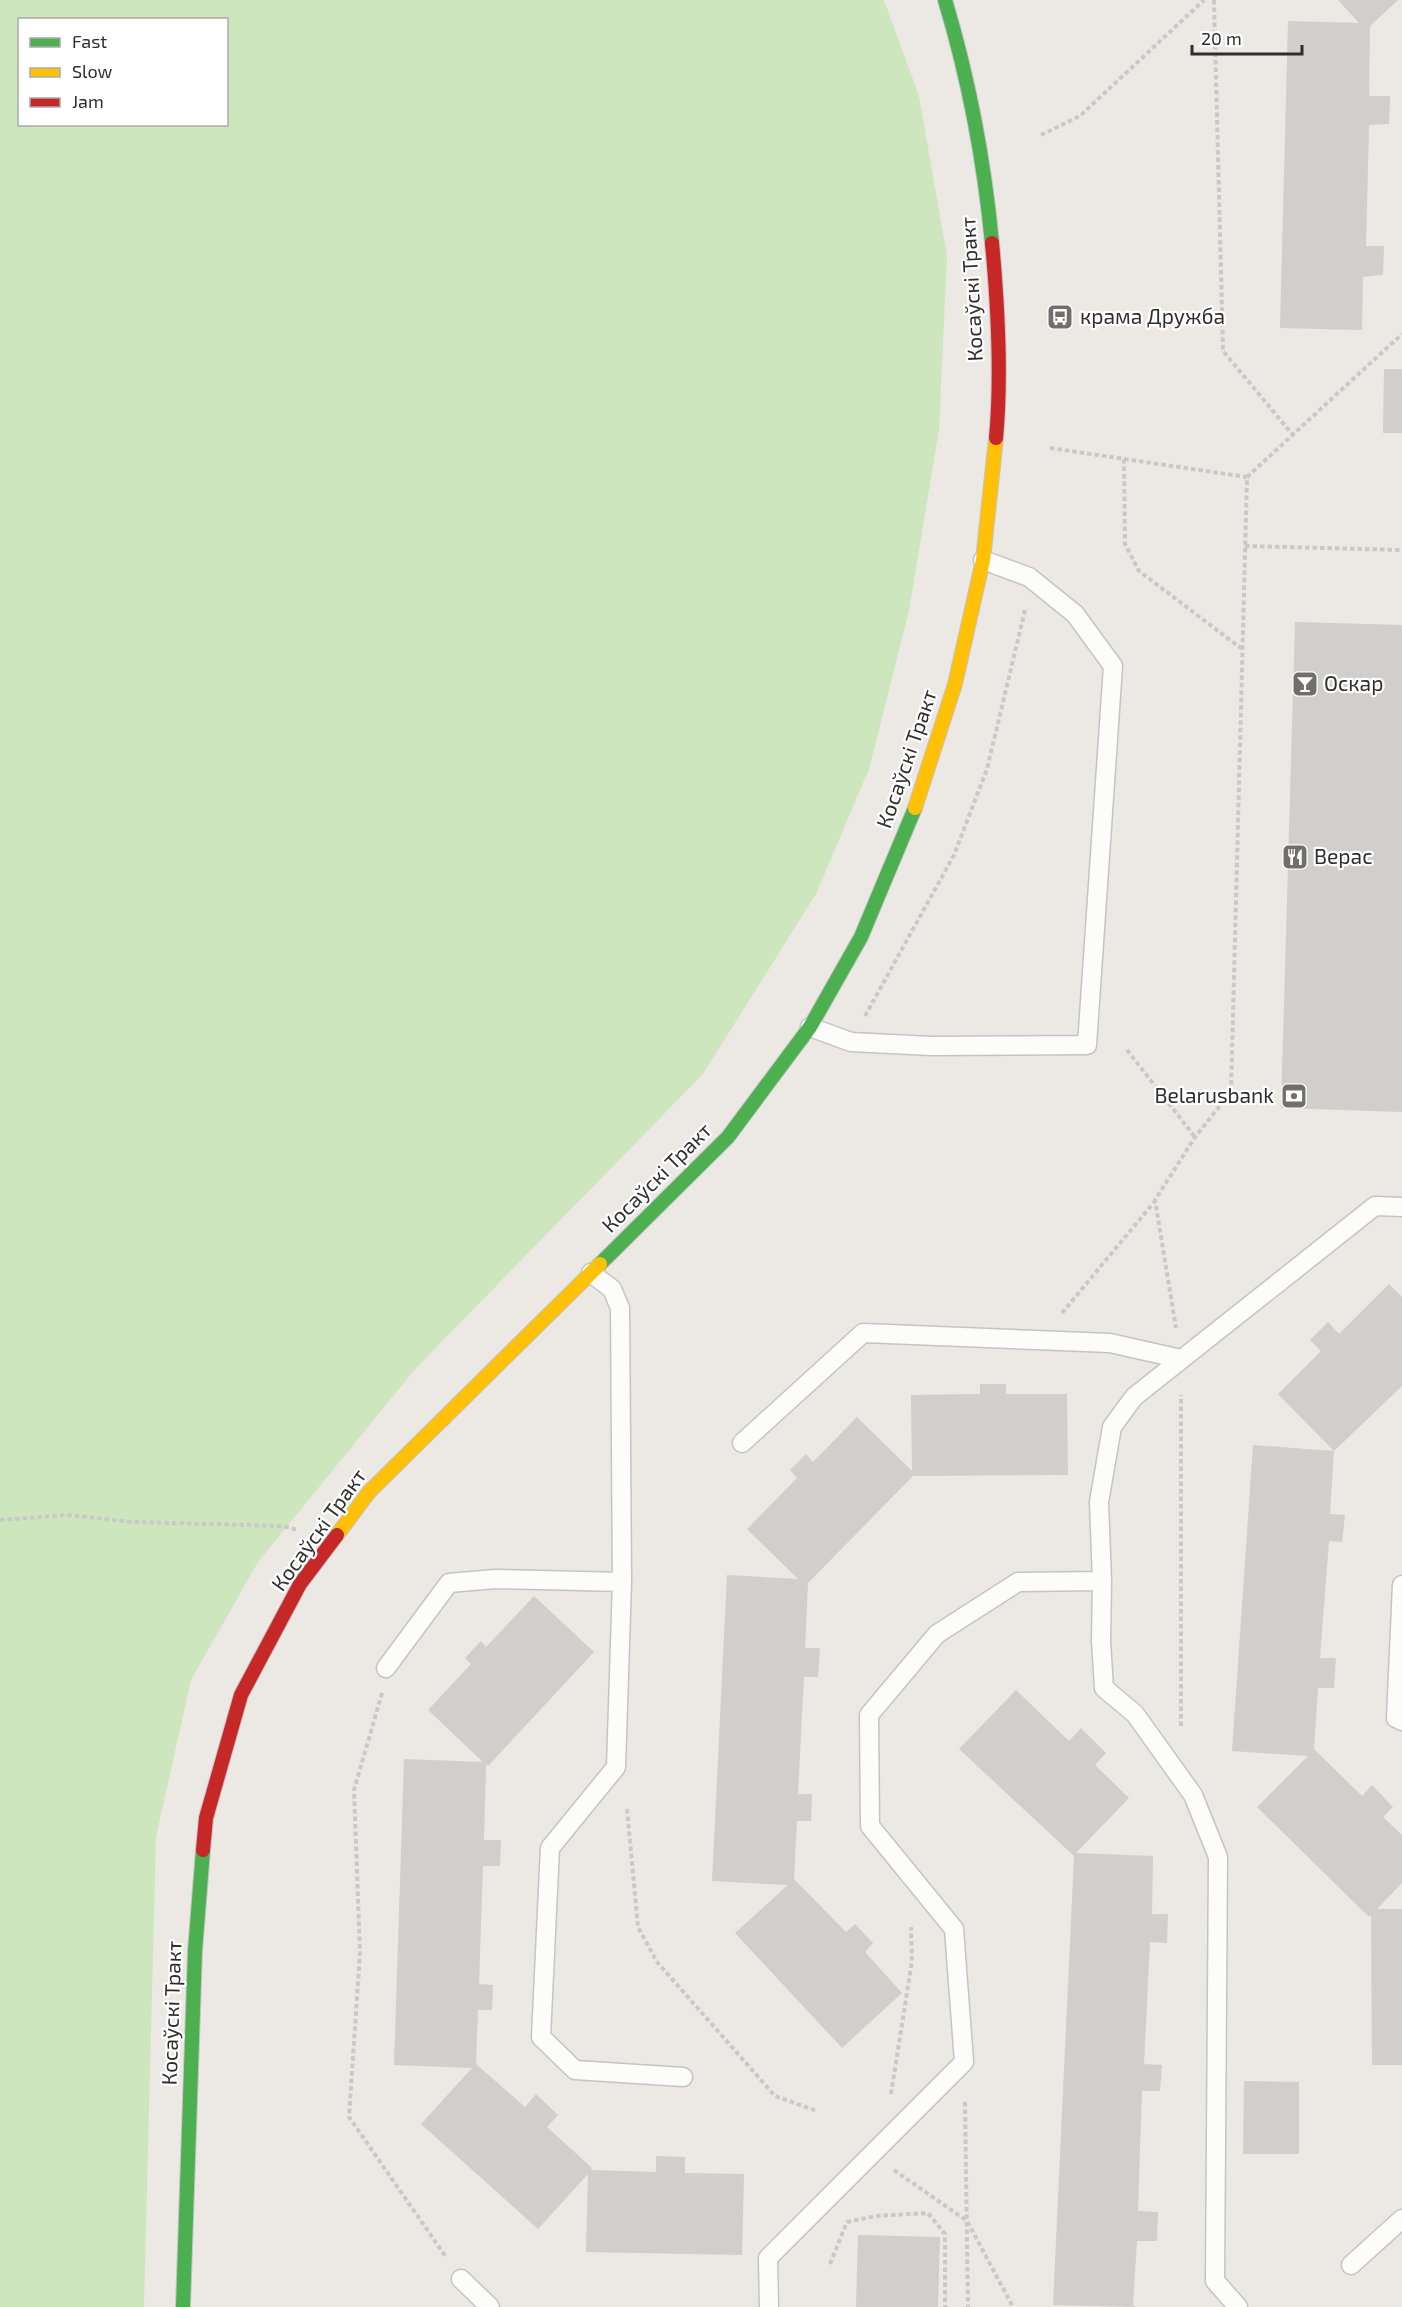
<svg xmlns="http://www.w3.org/2000/svg" width="1402" height="2307" font-family="'Exo 2',sans-serif">
<rect width="100%" height="100%" fill="#ece8e4"/>
<path fill="#cee6be" fill-rule="evenodd" d="M0 0H884L919 96 947 256 939 430 909 611 869 769 816 894 703 1074 416 1368 258 1562 191 1680 156 1837 144 2307H0ZM20 20H226V124H20Z"/>
<path fill="#d1cecb" d="M1338 0H1398L1370 26 1369 96H1390L1389 124 1369 125 1366 246H1384L1383 275 1363 277 1362 330 1280 328 1288 21 1359 23Z
M1384 369H1402V433H1383Z
M1295 622 1402 625V1112L1281 1108Z
M1389 1284 1402 1297V1386L1334 1451 1330 1514 1345 1515 1342 1542 1329 1541 1320 1658H1336L1334 1688H1318L1314 1749 1362 1796 1372 1785 1393 1807 1383 1817 1402 1835V1883L1377 1909H1402V2065H1372L1371 1915 1369 1917 1257 1807 1308 1756 1232 1751 1253 1445 1334 1451 1278 1394 1321 1351 1310 1340 1328 1322 1339 1334Z
M980 1384H1006V1394H1067L1068 1475 913 1476 808 1583 805 1648H820L818 1677H804L798 1794H812L811 1821H797L794 1879 846 1932 855 1924 873 1943 865 1952 902 1993 842 2048 735 1933 788 1885 712 1881 727 1575 798 1579 747 1529 797 1478 790 1470 806 1454 813 1462 857 1417 912 1471 911 1395 980 1394Z
M534 1596 594 1652 488 1766 486 1764 484 1840H501L500 1866H483L479 1984 493 1985 492 2010H478L476 2064 525 2107 536 2094 558 2115 547 2127 592 2168 591 2170 656 2172V2156L685 2157V2173L744 2174 742 2255 586 2252 588 2174 538 2229 421 2124 472 2068 394 2065 404 1759 483 1762 428 1710 471 1664 465 1658 481 1641 486 1647Z
M1016 1690 1069 1741 1081 1728 1106 1753 1095 1765 1129 1798 1076 1853 1153 1856 1152 1914H1168L1167 1943 1150 1942 1144 2064 1162 2065 1160 2091H1142L1138 2211 1158 2212 1157 2241H1137L1133 2305 1136 2307 1053 2305 1074 1856 959 1749Z
M1244 2081 1299 2082V2154H1243Z
M858 2235 940 2237 938 2307H856Z"/>
<g fill="none" stroke-linecap="round" stroke-linejoin="round">
<g stroke="#c5c4c5" stroke-width="21">
<path id="lane" d="M810 1027 851 1042 931 1046 1087 1045 1113 666 1075 614 1029 577 983 560
M591 1273 612 1289 620 1308 622 1582 616 1767 550 1848 541 2037 575 2070 683 2077
M742 1443 863 1333 1110 1343 1181 1359
M1102 1581 1101 1641 1104 1688 1135 1714 1193 1795 1218 1857 1215 2281 1238 2307
M1402 1585 1396 1718 1402 1721
M386 1668 449 1583 495 1579 622 1582
M1351 2265 1402 2219
M461 2279 490 2307
M769 2307 768 2258 964 2062 954 1929 870 1826 869 1715 937 1634 1018 1582 1102 1581 1099 1502 1112 1427 1134 1397 1375 1206 1402 1207"/>
</g>
<g stroke="#c5c4c5" stroke-width="16">
<path id="fast" d="M945 0C969 80 984 159 992 243
M600 1264 728 1137 810 1027 861 937 915 808
M183 2307 195 1951 203 1850"/>
</g>
<g stroke="#c5c4c5" stroke-width="16">
<path id="slow" d="M915 808 955 684 983 560 996 438
M337 1535 369 1492 600 1264"/>
</g>
<g stroke="#c5c4c5" stroke-width="16">
<path id="jam" d="M992 243C998 307 1002 374 996 438
M203 1850 206 1818 241 1695 300 1584 337 1535"/>
</g>
<path stroke="#c9c9c8" stroke-width="4" stroke-dasharray="4.5 3" stroke-linecap="butt" d="M1214 0 1223 351 1293 435
M1041 135 1080 116 1204 0
M1050 448 1247 477 1231 1092 1195 1137 1155 1200 1176 1328
M1124 459 1125 544 1139 571 1242 649
M1247 477 1402 334
M1245 546 1402 550
M865 1016 954 855 987 769 1025 610
M1127 1050 1195 1137
M1062 1313 1155 1201
M0 1520 67 1515 134 1522 282 1526 298 1530
M382 1693 354 1790 360 1953 349 2117 446 2257
M1181 1726V1395
M627 1809 638 1927 657 1962 775 2096 817 2111
M891 2094 912 1961 911 1927
M965 2102 968 2307
M894 2170 967 2221 1013 2307
M830 2264 847 2222 876 2216 928 2213 945 2234V2307"/>
<use href="#lane" stroke="#fcfcfb" stroke-width="18"/>
<use href="#fast" stroke="#4caf50" stroke-width="14"/>
<use href="#slow" stroke="#ffc107" stroke-width="14"/>
<use href="#jam" stroke="#c62828" stroke-width="14"/>
</g>
<defs>
<g id="bus-square" transform="scale(1.35)"><rect x="-9" y="-9" width="18" height="18" rx="4" fill="#706f6e" stroke="#fff"/><path d="M-5-6H5V4H4V6H2V4H-2V6H-4V4H-5ZM-3.5-4V0h7V-4ZM-3.5 1.2v1.5H-2V1.2ZM2 1.2v1.5H3.5V1.2Z" fill="#fff"/></g>
<g id="bar-square" transform="scale(1.35)"><rect x="-9" y="-9" width="18" height="18" rx="4" fill="#706f6e" stroke="#fff"/><path d="M-6-5H6L.8 .8V4.5H3.5V6h-7V4.5H-.8V.8Z" fill="#fff"/></g>
<g id="restaurant-square" transform="scale(1.35)"><rect x="-9" y="-9" width="18" height="18" rx="4" fill="#706f6e" stroke="#fff"/><path d="M-5-6h1v4h1v-4h1v4h1v-4h1v5L-1.5 .5V6h-2V.5L-5-1ZM5-6V6H3V1.5H1.5Q1.5-4 5-6Z" fill="#fff"/></g>
<g id="bank-square" transform="scale(1.35)"><rect x="-9" y="-9" width="18" height="18" rx="4" fill="#706f6e" stroke="#fff"/><path d="M-6-4H6V4H-6ZM0-2.3a2.3 2.3 0 1 0 0 4.6a2.3 2.3 0 1 0 0-4.6Z" fill="#fff"/></g>
</defs>
<g fill-rule="evenodd">
<use href="#bus-square" x="1060" y="317"/>
<use href="#bar-square" x="1305" y="684"/>
<use href="#restaurant-square" x="1295" y="857"/>
<use href="#bank-square" x="1294" y="1096"/>
</g>
<g text-anchor="middle" stroke-width="4.5" stroke-linejoin="round" paint-order="stroke">
<g font-size="21" fill="#2e2e2e" stroke="#fff">
<text transform="translate(972 289) rotate(-93)" y="7">Косаўскі Тракт</text>
<text transform="translate(907 759) rotate(-71)" y="7">Косаўскі Тракт</text>
<text transform="translate(657 1178) rotate(-45)" y="7">Косаўскі Тракт</text>
<text transform="translate(319 1530) rotate(-54)" y="7">Косаўскі Тракт</text>
<text transform="translate(172 2013) rotate(-88)" y="7">Косаўскі Тракт</text>
</g>
<g font-size="21" fill="#2e2e2e" stroke="#fff" text-anchor="start">
<text x="1080" y="324">крама Дружба</text>
<text x="1324" y="691">Оскар</text>
<text x="1314" y="864">Верас</text>
<text x="1274" y="1103" text-anchor="end">Belarusbank</text>
</g>
</g>
<rect x="18" y="18" width="210" height="108" fill="#ffffff" stroke="#ababab" stroke-width="1.5"/>
<rect x="30" y="38" width="30" height="9" fill="#4caf50" stroke="#ababab" stroke-width="1.5"/>
<text x="72" y="48" font-size="18" fill="#2e2e2e">Fast</text>
<rect x="30" y="68" width="30" height="9" fill="#ffc107" stroke="#ababab" stroke-width="1.5"/>
<text x="72" y="78" font-size="18" fill="#2e2e2e">Slow</text>
<rect x="30" y="98" width="30" height="9" fill="#c62828" stroke="#ababab" stroke-width="1.5"/>
<text x="72" y="108" font-size="18" fill="#2e2e2e">Jam</text>
<path d="M1192 45v9h110v-9" fill="none" stroke="#2e2e2e" stroke-width="3"/>
<text x="1201" y="45" font-size="18" fill="#2e2e2e" stroke="#ffffff" stroke-width="4.5" paint-order="stroke">20 m</text>
</svg>
